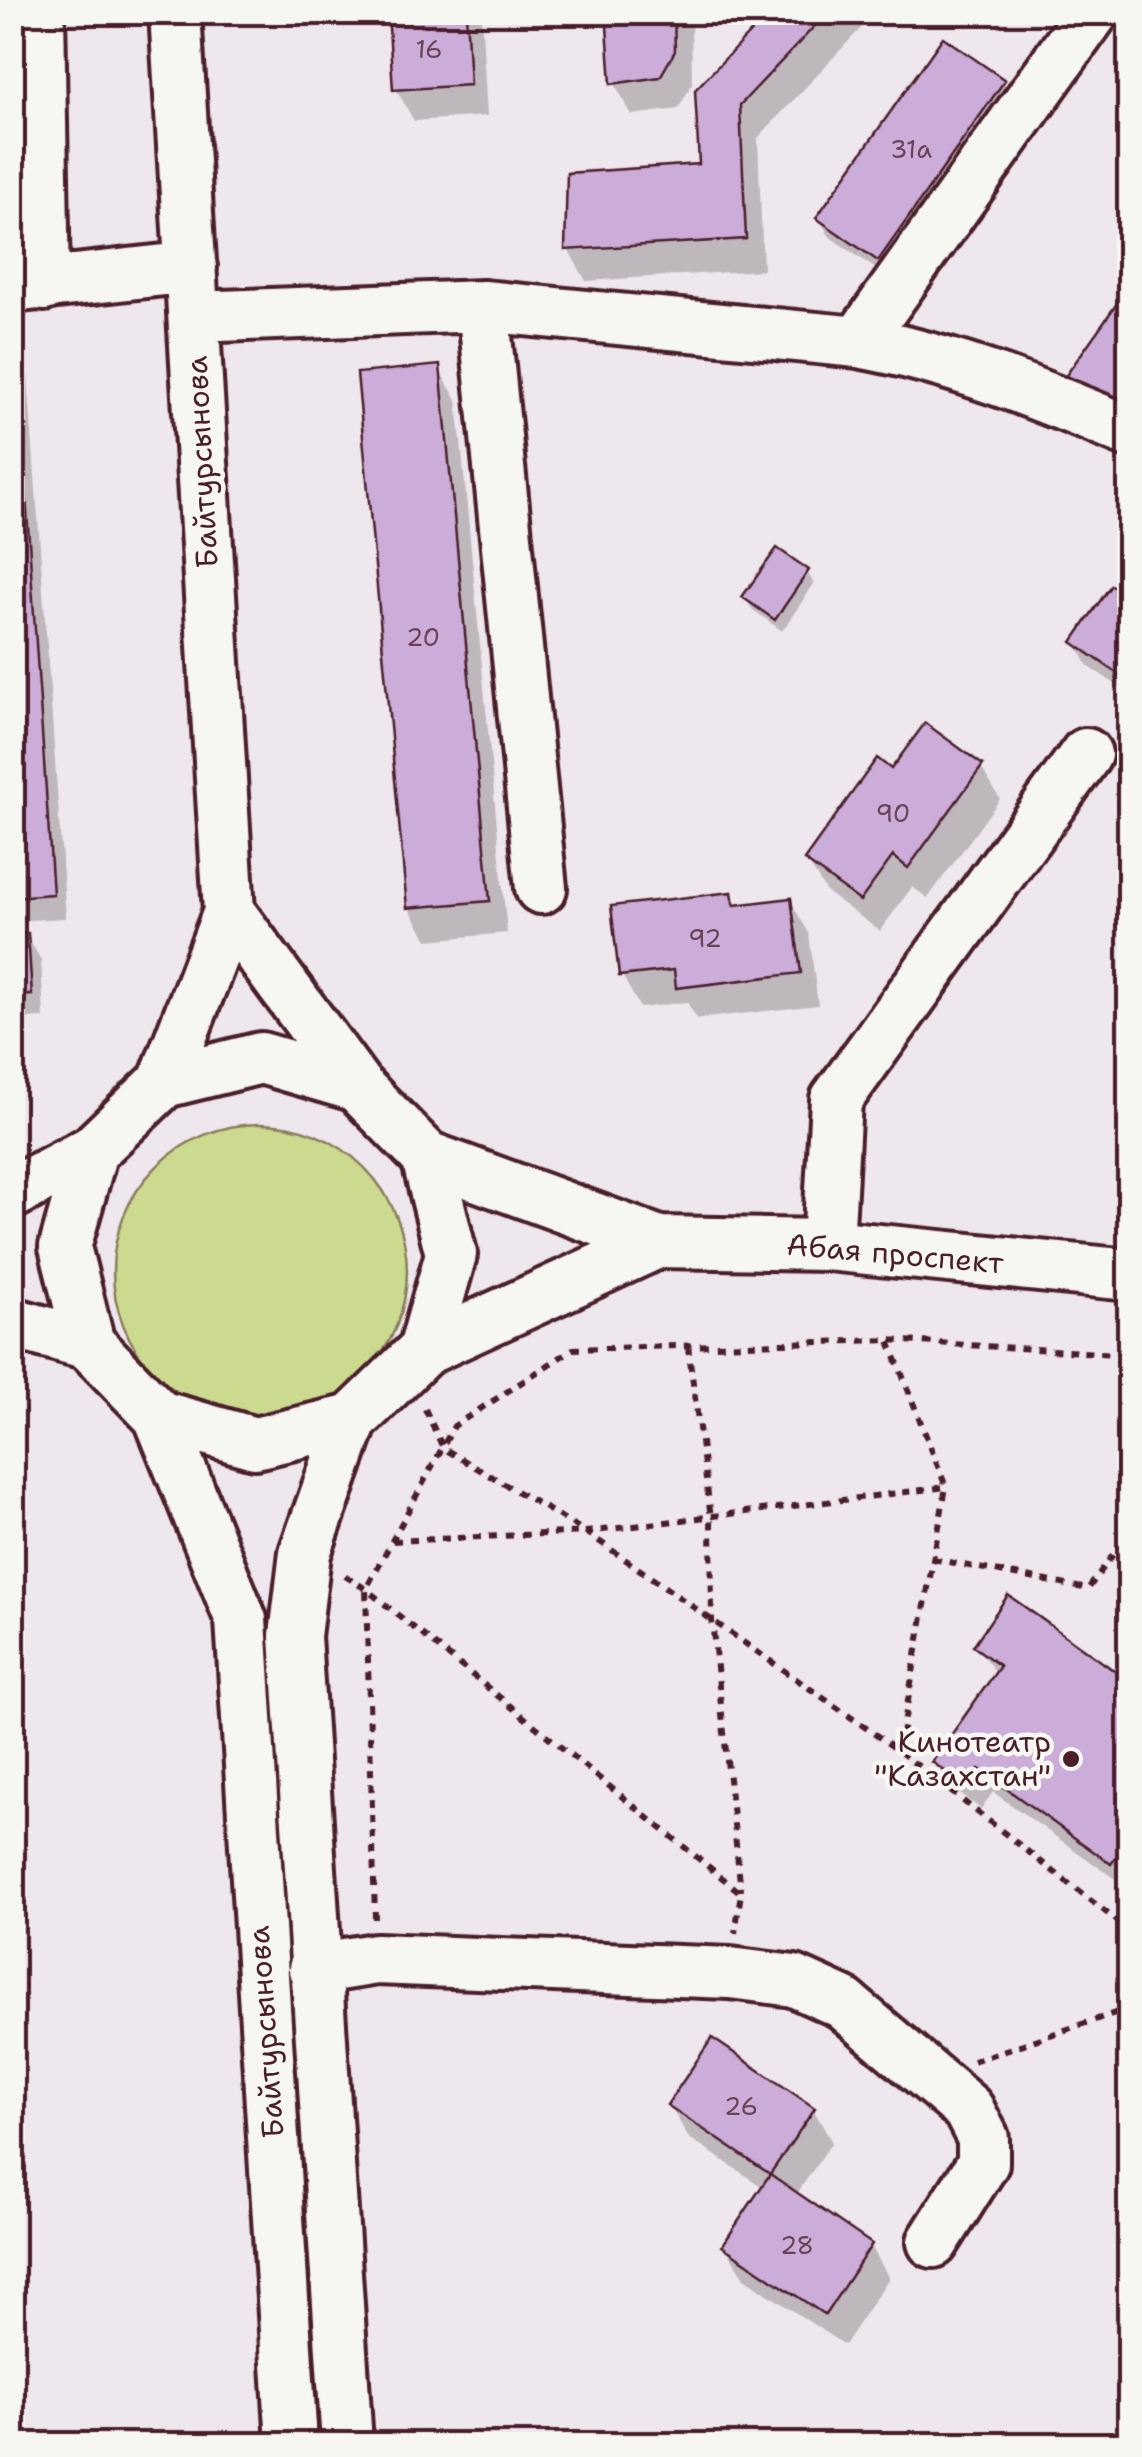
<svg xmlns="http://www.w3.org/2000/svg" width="1142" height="2457" font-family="'Shantell Sans',sans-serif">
<rect width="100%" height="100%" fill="#eee7ed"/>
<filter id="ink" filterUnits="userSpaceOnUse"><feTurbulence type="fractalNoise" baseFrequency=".01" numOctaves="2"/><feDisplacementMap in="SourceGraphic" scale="20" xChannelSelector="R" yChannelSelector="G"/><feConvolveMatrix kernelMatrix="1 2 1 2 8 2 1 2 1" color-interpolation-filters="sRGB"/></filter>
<g filter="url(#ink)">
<path fill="#cbda8e" stroke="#8a7c5c" stroke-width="2.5" d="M113 1271a147 147 0 1 1 294 0a147 147 0 1 1-294 0Z"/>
<path fill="#0003" d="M390 12H481L487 116 414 121 396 89Z
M608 12H691L692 84 678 109 632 115 614 83Z
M774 12H876L758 138 763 270 586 281 568 249 701 167Z
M1003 82 1014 100 889 278 830 237 819 218Z
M12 352 28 376 66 918 12 921Z
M438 368 457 400 507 933 428 940 409 908Z
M807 572 814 584 782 631 752 609 745 597Z
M1130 601V694L1088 666 1075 642Z
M981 767 1000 799 928 898 912 887 880 931 826 892 807 860 892 773Z
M731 894 738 907 790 901 809 933 818 1005 697 1019 687 1002 640 1008 622 975Z
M27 936 41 960 44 1018 12 1020V937Z
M976 1646 1130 1685V1880L1125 1886 993 1792 981 1809 949 1786 935 1762 997 1675Z
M670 2105 813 2109 832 2142 796 2195 871 2246 889 2278 844 2345 744 2278 725 2246 764 2188 688 2137Z"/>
<path fill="#ccacd8" stroke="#4a1f2b" stroke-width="2.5" d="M388 12H466L470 85 393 90Z
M606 12H674L675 51 660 77 611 84Z
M770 12H828L740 105 746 239 565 250 567 173 699 164 695 90Z
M943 37 1005 80 878 261 816 218Z
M1130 285V417L1062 381Z
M16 349 53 894 12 897V350Z
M440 365 490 901 407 908 357 373Z
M777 548 809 570 775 620 742 597Z
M1111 585 1130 598V682L1072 642Z
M925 723 983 765 908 868 893 856 860 901 804 860 877 758 891 769Z
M732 892 734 905 791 898 801 973 676 988 674 970 619 976 611 906Z
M28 933 32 995 12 996V934Z
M1008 1595 1130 1682V1838L1111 1864 979 1769 966 1786 932 1762 1000 1666 973 1646Z
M712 2038 815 2108 770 2174 667 2105Z
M770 2174 872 2244 825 2315 722 2246Z"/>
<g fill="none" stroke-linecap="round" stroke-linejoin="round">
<g stroke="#4a1f2b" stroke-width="58">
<path id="minor" d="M39 12 44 285
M12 287 191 267
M483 306 541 888
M194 317 483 306 858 342C953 359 1041 395 1130 432
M858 342 1093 12
M229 912 357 1086
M164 1082 229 912 175 12
M427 1157 659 1242 828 1245 1130 1275
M12 1193 92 1151 164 1082 261 1058 357 1086 427 1157 451 1254 424 1350 352 1420 255 1443 159 1416 89 1344 65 1247 92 1151
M828 1245 836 1100 1086 754
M12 1323 89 1344
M424 1350 659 1242
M159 1416 241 1620 292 2444
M314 1969 376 1959 730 1973 794 1981 843 2003 968 2109 983 2138V2163L933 2242
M347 2444 295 1636 305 1553 352 1420"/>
</g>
<path stroke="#4a1f2b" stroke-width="6" stroke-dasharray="8 8" stroke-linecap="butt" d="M688 1346 711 1517 712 1621 741 1891
M425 1409 443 1448 586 1532 899 1751 1130 1931
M393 1541 586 1532 946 1487 889 1341
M933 1559 1088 1589 1130 1531
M345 1576 366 1589 741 1893 735 1933
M899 1751 946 1487
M375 1919 366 1589 454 1426 573 1349 889 1340 1130 1355
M973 2061 1130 2008"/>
<use href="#minor" stroke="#f6f6f2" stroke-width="50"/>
</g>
</g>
<circle fill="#4a1f2b" stroke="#f6f6f2" stroke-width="4" cx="1071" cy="1759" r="10"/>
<g text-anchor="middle" stroke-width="9" stroke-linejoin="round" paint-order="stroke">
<g font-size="25" fill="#6a4256">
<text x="429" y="58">16</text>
<text x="911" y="158">31а</text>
<text x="423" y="646">20</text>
<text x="893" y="822">90</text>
<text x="705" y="947">92</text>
<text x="741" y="2115">26</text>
<text x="797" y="2254">28</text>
</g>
<g font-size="30" fill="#4a1f2b" stroke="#f6f6f2">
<text transform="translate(202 462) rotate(-93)" y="10">Байтурсынова</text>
<text transform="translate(895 1254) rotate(5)" y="10">Абая проспект</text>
<text transform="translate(266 2032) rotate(-94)" y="10">Байтурсынова</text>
</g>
<g font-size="30" fill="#4a1f2b" stroke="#f6f6f2" text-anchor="end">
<text x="1051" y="1752">Кинотеатр<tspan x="1051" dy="34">"Казахстан"</tspan></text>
</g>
</g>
<rect width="1142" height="2457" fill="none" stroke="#f6f6f2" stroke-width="50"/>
<rect x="25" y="25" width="1092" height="2407" fill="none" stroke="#4a1f2b" stroke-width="4" filter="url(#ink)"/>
</svg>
